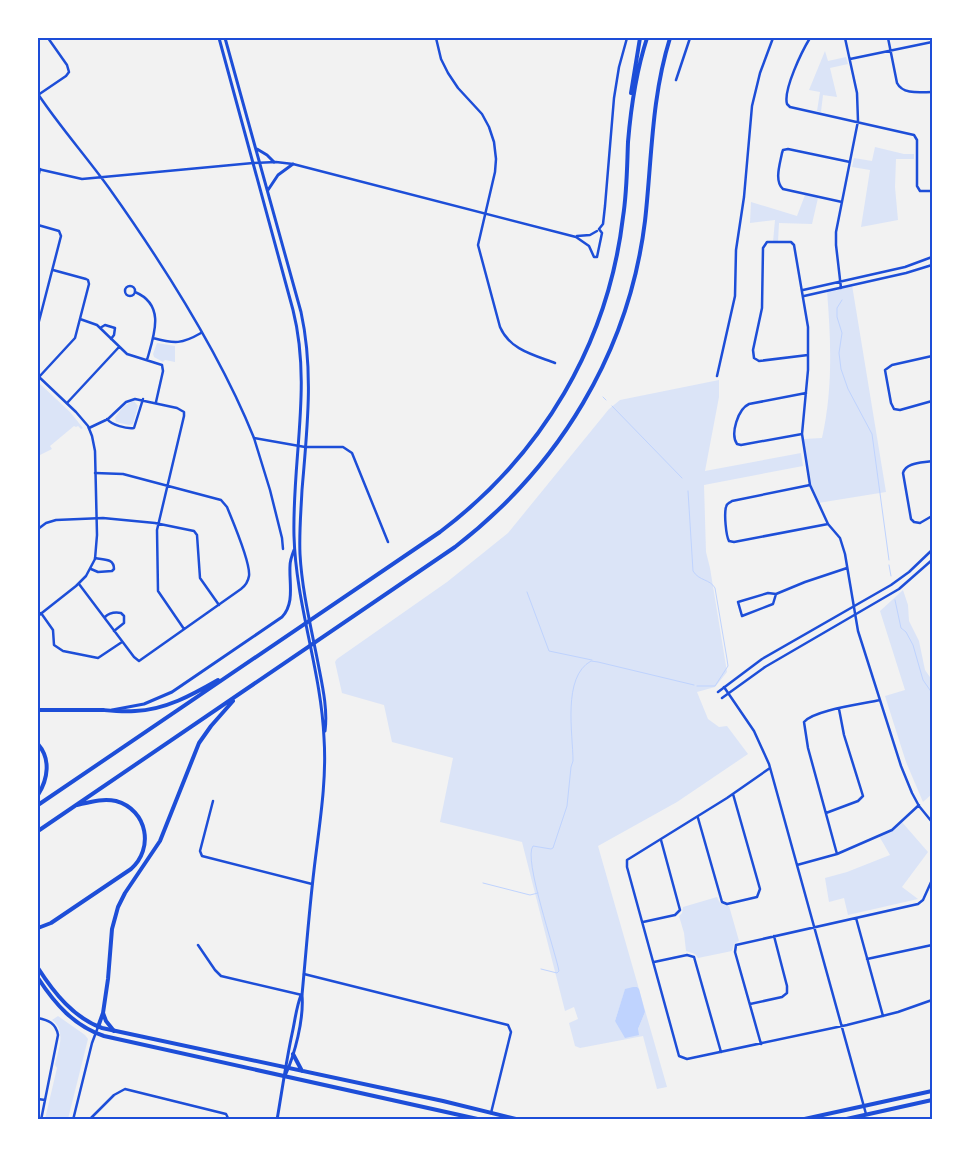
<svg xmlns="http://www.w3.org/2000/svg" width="970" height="1157" font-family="Arial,sans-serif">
<rect width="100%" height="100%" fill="#f2f2f2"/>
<path fill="#dbe4f7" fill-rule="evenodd" d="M825 51 828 61 846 57 848 64 830 68 837 97 823 95 821 112 817 111 820 92 809 90Z
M875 147 904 154H914V159H896L895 187 898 220 861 227 870 170 852 167 854 158 872 161Z
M805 195 818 198 812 224 779 223 778 242H773L775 220 750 223 751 202 797 216Z
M852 285 886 492 818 503 810 485 803 439 822 438C833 390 831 340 827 291Z
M157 343 175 346V362L165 360 163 362 154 357 153 354Z
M719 380V397L705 471 801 453 803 466 704 485 706 552 710 568 727 672 715 687 697 692 708 719 719 727 727 726 748 754 677 802 598 846 667 1087 657 1089 643 1036 580 1048 575 1046 569 1023 578 1019 574 1007 565 1011 522 842 440 822 453 758 392 742 384 705 342 693 335 662 337 659 447 582 508 533 609 409 620 400ZM625 990 645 1012 638 1029 615 1021Z
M38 382 70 412 83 428 81 429 78 426 76 427 74 426 50 446 52 449 40 455V464H38Z
M134 401 138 406 133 424 129 425 116 422 115 418C120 410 125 404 134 401Z
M903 590 908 605 909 621 919 641 925 670 932 680V794L923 802 906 762 885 696 905 690 880 611Z
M901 821 928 852 902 887 918 899 848 915 844 898 829 902 825 878 847 872 890 855 879 836 892 830Z
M717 897 720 903 729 906 739 941 734 944 732 951 698 958 695 954 686 951 684 933 679 916 682 913 683 907Z
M58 1016 85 1035 88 1039 68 1119H45L57 1068 55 1065C58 1050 67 1031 52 1020Z"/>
<path fill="#bfd3fe" d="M633 987H637L639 989 645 1012 638 1029 639 1035 625 1038 615 1021 625 989Z"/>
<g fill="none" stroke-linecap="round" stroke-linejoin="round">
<path stroke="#bfd3fe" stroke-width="1" d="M842 300 837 308V317L842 333 839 353 841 369 848 389 872 434 889 560
M603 397 606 400
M612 406 682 478
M688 491 693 571C699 581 710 579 715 588L727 659 728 666 715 686H697
M889 565 891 576
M527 592 549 651 592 660
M895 600 901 628 906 632 913 645 923 680 932 693
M483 883 530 895 538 893
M541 969 557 973 559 971C555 950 523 858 533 846L551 849 553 848 567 806 571 767 573 761C573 734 562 677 591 661L598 662 694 685"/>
<path stroke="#1d4ed8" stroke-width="2.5" d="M436 38 441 59 448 73 458 88 482 114 489 127 494 142 496 159 495 172 478 245 500 327C510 350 534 355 555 363
M810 38C802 51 783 90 787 104L790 107 914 135 917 140V186L920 191H932
M888 38 897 83C903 95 921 92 932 92
M850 59 932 42
M676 80 690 38
M38 95 66 76 69 72 67 65 48 38
M38 178 40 169
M842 202 783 189C774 181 780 164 782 153L783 150 788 149 850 162
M38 225 59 231 61 236 38 325
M125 291a5 5 0 1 1 10 0a5 5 0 1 1-10 0Z
M841 288 836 245V232L858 121 857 93 845 38
M803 290 905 267 932 257
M135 292C166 305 154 335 147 360
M804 296 906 273 932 265
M80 319 97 325 127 354 162 365 163 371 156 402
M100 328 105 325 115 328 114 335 111 339
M153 338C175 344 182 344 201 333
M808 355 759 361 754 358 753 350 762 308 763 248 767 242H791L794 245 808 327V370L802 434 810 485 828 524 840 538 845 554 858 631 901 766 912 793 919 806 932 822
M932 356 892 365 885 370 891 403 894 409 900 410 932 401
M717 376 735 296 736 250 744 197 752 106 760 73 773 38
M39 377 75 338 89 284 88 280 86 279 53 270
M67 403 119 347
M107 419C112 425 126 429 134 428L143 399
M89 428 108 419 126 402 135 399 177 408 184 412V416L157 530 158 591 184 629
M802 434 741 445 737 444C730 434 738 409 749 404L806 393
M254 438 270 490 282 538 283 549
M306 447H343L352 453 388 542
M932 461C923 463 906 462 903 473L911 519 914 522 920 523 932 516
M810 485 732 501C728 504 727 503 726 507 724 514 726 536 729 541L734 542 828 524
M38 529 46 523 56 520 103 518 155 523 194 531 197 535 200 578 219 605
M91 569 98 572 112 571 114 569C114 558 104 560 95 558
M79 584 134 657 139 661 241 589C245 586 248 582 249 576 251 563 233 522 227 507L221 500 123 474 95 473
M776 594 773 604 742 616 738 602 768 593 776 594 805 582 847 568
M41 613 53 630 54 645 63 651 98 658 122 642
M105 617C109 613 115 612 121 613L124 616V623L114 631
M724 687 754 731 769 764 866 1114
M770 768 727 798 627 860V867L679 1056 687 1059 847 1025 898 1012 932 1000
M213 801 200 851 202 856 312 884
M826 813 858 801 863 796 844 735 839 709
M698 818 722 902 727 904 757 897 760 889 733 794
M837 854 808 748 804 722C814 710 863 704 880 700
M797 865 837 854 892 830 919 805
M856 918 883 1016
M643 922 675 915 680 910 661 840
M198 945 215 970 221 976 302 995
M867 959 932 945
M654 962 687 955 694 957 721 1052
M304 974 508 1025 511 1032 491 1113
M750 1004 782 997 787 993V986L774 936
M38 1018C48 1020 56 1023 58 1035L41 1120
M761 1044 735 952 736 945 918 904 923 900 932 880
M38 1099 45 1100
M89 1120 114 1095 125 1089 226 1114 229 1120"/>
<path stroke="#1d4ed8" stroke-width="2.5" d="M38 94C60 127 86 156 109 188 163 264 219 351 254 438L305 447
M38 169 82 179 253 163 276 162 293 164 576 237 589 246 594 257H597
M577 236 590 235 597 231
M597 257 602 233 599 229 603 224 605 206 614 98 619 67 627 38
M38 376 76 412 88 426 92 436 95 451 97 535 95 559 86 576 76 586 38 616
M718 692 762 659 891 585 909 572 932 550
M722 698 765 667 899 589 932 560
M73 1120 92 1043 98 1027"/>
<path stroke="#1d4ed8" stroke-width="3" d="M219 38 293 310C312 385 292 460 294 536 296 605 321 670 324 738 327 782 319 827 314 870 309 912 306 953 302 995 304 1019 295 1054 285 1076
M225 38 301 312C314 371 307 430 302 490 301 511 299 533 300 554 302 591 311 627 318 663 322 684 328 709 325 731
M257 149 267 155 274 162
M268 190 278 175 293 164
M112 710 144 704 172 692 282 617C295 603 289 583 290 566 290 560 292 555 294 550
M277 1120C282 1091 286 1062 292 1034 295 1021 296 1008 301 995"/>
<path stroke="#1d4ed8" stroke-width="4" d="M38 710H103
M38 968C54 993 74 1018 102 1028L443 1101 520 1120
M38 978C55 1004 74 1026 104 1036L482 1120
M293 1054 302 1071
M800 1120 932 1091
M842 1120 932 1100"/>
<path stroke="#1d4ed8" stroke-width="4" d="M631 93 640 38
M103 710C114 711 124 712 135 711 165 710 192 695 218 680
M38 744C51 759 48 779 38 795
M38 805 440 532C542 455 608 344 623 217 627 192 627 167 628 142 631 106 636 72 647 38
M38 831 455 547C559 467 629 352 645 221 652 159 651 99 670 38
M38 928 51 923 131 869C154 849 148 810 116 801 103 798 90 802 77 805
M103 1013 106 1021 114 1031
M98 1027 103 1013 108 979 112 929 118 907 125 893 160 841 199 743 211 726 233 701"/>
</g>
<rect width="970" height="1157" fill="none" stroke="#ffffff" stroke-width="78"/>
<rect x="39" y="39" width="892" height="1079" fill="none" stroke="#1d4ed8" stroke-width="2"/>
</svg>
